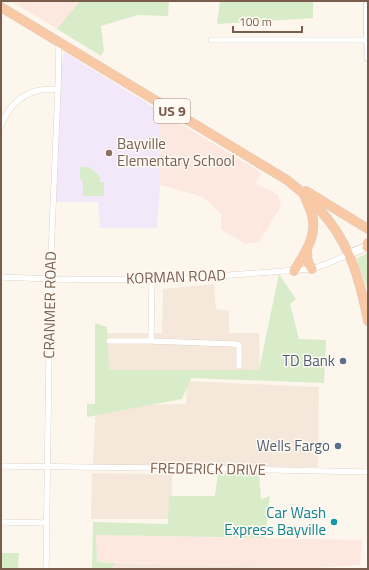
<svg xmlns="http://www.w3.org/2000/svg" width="369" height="570" font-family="'Titillium Web',sans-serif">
<rect width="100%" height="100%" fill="#fdf6ec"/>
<path fill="#f5e8da" d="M214 284 216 309 229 311V333H259L260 374 103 375 104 333H162L163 289Z
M187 381 319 387 318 467 93 465 96 406 186 404Z
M92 473 172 474V519H91Z
M115 563 315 568 111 569Z"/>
<path fill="#fde8e0" d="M11 1H84L63 28H56Z
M160 111 262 173 255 183 278 195 281 206 259 242 245 244 221 229V214L203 197 160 185Z
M96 535 362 540 360 565 315 568 97 562Z"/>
<path fill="#f3e8fa" d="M64 52 160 111V185L157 228H100L98 202H56L61 71Z"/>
<path fill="#d8ecc9" d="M80 1H169L168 16 138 15 101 26 104 51 101 56 57 29Z
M220 1H313V18L217 24Z
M80 167H89L100 176V182H104V196H83V182L80 178Z
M368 253V287L367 288 357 260 358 258Z
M279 274 296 299 290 304 299 339 326 340 324 383 191 378 182 399 87 417V404H95V323L107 327 109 370H259Z
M218 473H259L261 499 270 496 265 538 96 535 97 562 115 563 111 569H92L93 522 168 524 169 496H215Z
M1 553H19L18 569H1Z"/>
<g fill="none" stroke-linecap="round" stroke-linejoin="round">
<g stroke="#d1beb0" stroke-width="6">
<path id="minor" d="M211 40H368
M1 126C7 110 18 96 36 91 43 89 51 89 58 89
M1 277 50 279 152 280 190 278 312 269 329 263 349 254
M109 341H151L234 344 239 345V366
M151 341 152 280
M1 466 230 469 368 472
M1 522 47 523
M46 569 50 279 58 89 59 42"/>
</g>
<g stroke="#d1beb0" stroke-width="8">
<path id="tertiary" d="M367 1 368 58"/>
</g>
<g stroke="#d6c0b0" stroke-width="9">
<path id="secondary" d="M349 254 368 246"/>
</g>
<g stroke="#dad1cd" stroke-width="10">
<path id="trunk" d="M1 7 287 180C298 189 310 198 319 209 349 241 360 279 368 321
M306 191 368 229
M367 247 368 243
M307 249C307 257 307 263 312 269
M294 271C305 253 319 234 311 212 309 207 307 202 305 197"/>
</g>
<use href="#minor" stroke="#fff" stroke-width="5.5"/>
<use href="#tertiary" stroke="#fff" stroke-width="7"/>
<use href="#secondary" stroke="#fff" stroke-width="8"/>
<use href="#trunk" stroke="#f9c8a4" stroke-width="9"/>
</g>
<circle fill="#8d6e63" stroke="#fffaf3" stroke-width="1.5" cx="109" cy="153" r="4"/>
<g fill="#5c6f8a" stroke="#fffaf3" stroke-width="1.5">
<circle cx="343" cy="361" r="4"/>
<circle cx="338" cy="446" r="4"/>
</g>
<circle fill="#0f9aa8" stroke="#fffaf3" stroke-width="1.5" cx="334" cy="522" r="4"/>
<g text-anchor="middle" stroke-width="3" stroke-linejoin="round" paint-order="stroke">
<rect fill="#fffaf3" stroke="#a28b7f" stroke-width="1" x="154" y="99" width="36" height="24" rx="3"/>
<g font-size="14" font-weight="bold" fill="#7a5c4d">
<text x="172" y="116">US 9</text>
</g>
<g font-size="15" fill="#785e54" stroke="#fffaf3" text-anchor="start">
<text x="117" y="149">Bayville<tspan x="117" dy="17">Elementary School</tspan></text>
</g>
<g font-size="15" fill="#7a5c4d" stroke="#fffaf3">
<text transform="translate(176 277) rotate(-2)" y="5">KORMAN ROAD</text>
<text transform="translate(50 305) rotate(-89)" y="5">CRANMER ROAD</text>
<text transform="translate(208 469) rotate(1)" y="5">FREDERICK DRIVE</text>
</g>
<g font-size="15" fill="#4e5e75" stroke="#fffaf3" text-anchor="end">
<text x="335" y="366">TD Bank</text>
<text x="330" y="451">Wells Fargo</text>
</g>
<g font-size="15" fill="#0d838f" stroke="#fffaf3" text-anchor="end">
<text x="326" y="518">Car Wash<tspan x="326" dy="17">Express Bayville</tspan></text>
</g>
</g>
<rect width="369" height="570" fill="none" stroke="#7a5c4d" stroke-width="4"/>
<path d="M233 26v6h69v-6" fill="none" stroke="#7a5c4d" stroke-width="2"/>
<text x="239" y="26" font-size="12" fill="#7a5c4d" stroke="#fffaf3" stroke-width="3" paint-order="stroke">100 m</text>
</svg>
